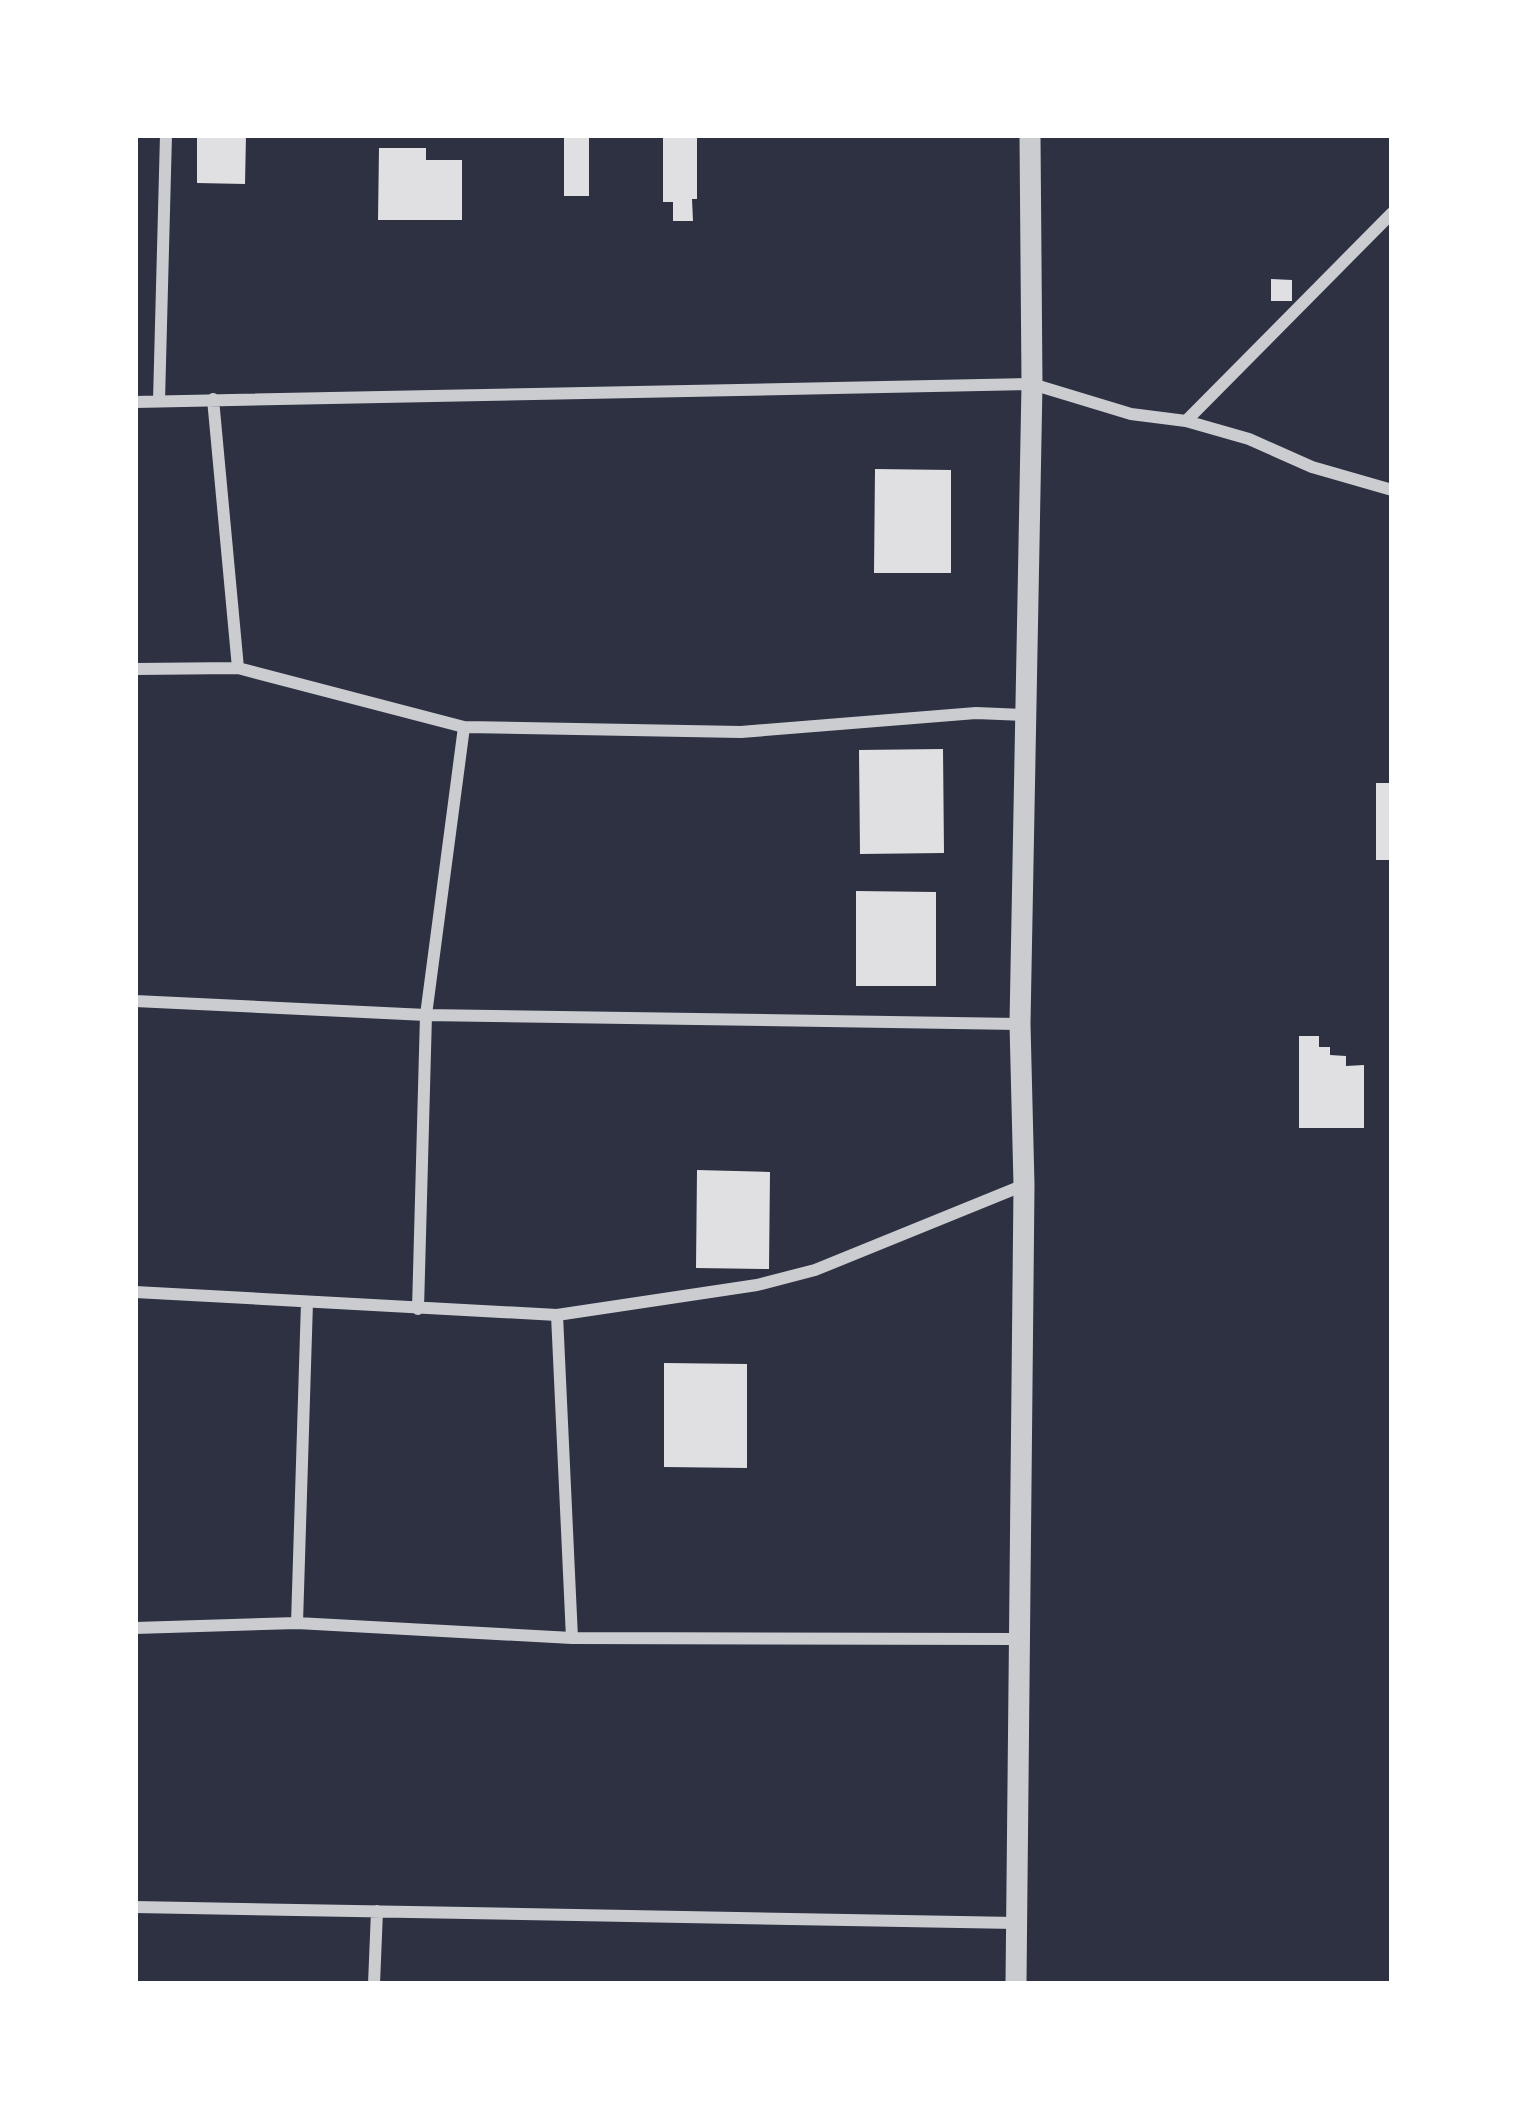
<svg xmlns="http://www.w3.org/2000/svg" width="1527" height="2119" font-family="'Varela Round',sans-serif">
<rect width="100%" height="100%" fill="#2d3142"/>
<path fill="#e0e0e3" d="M197 135H246L245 184 197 183Z
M564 135H589V196H564Z
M663 135H697V199H692L693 221H673V202H663Z
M379 148H426V160H462V220H378Z
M1271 279 1292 280V301H1271Z
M875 469 951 470V573H874Z
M943 749 944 853 860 854 859 750Z
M1376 783H1392V860H1376Z
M856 891 936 892V986H856Z
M1299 1036H1319V1047H1330V1055L1346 1056V1066L1364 1065V1128H1299Z
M697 1170 770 1172 769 1269 696 1268Z
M664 1363 747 1364V1468L664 1467Z"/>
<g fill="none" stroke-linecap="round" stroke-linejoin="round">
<path stroke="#caccd0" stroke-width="12" d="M213 399 238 668
M159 401 166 135
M135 402 1032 384 1131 414 1186 421 1249 439 1312 467 1392 490
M1186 421 1392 213
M135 669 238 668 464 727 741 732 976 713 1026 715
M135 1001 426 1015 1020 1024
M135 1292 557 1315 757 1285 815 1270 1024 1185
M418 1309 426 1015 464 727
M557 1315 572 1638
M297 1623 307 1302
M135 1628 297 1623 572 1638 1018 1639
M135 1907 1016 1923
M374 1984 377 1911"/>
<path stroke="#caccd0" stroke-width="21" d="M1016 1984 1024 1185 1020 1024 1032 384 1030 135"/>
</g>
<rect width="1527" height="2119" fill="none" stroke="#ffffff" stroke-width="276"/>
</svg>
